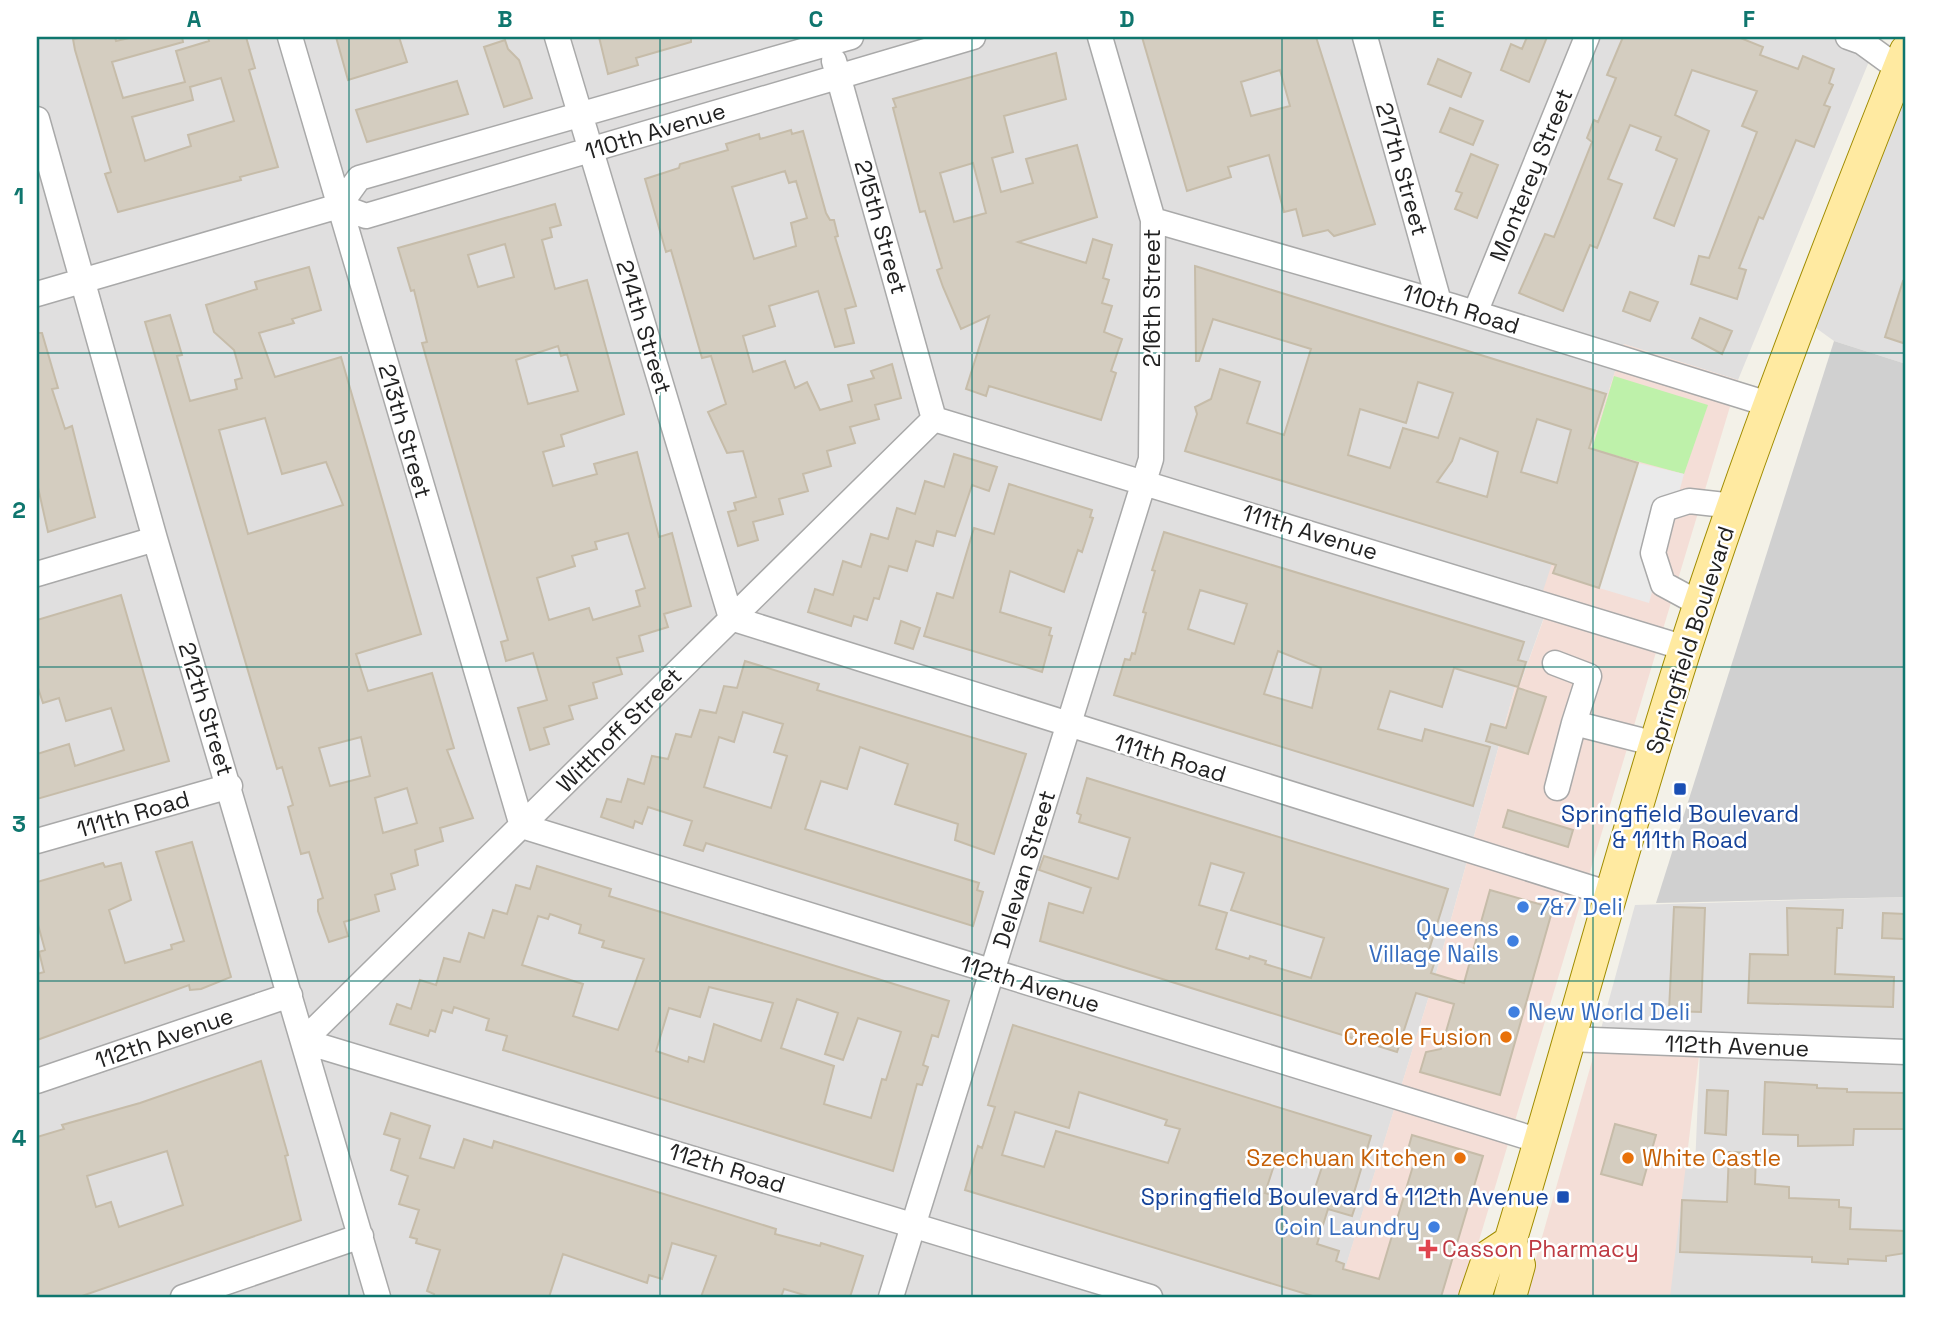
<svg xmlns="http://www.w3.org/2000/svg" width="1943" height="1334" font-family="'Space Grotesk',sans-serif">
<rect width="100%" height="100%" fill="#f3f1e8"/>
<path fill="#e0dfdf" d="M37 37H1879L1738 380 1624 344 1541 600 1549 603 1521 682 1516 684 1437 970 1340 1286 1334 1285 1330 1297H37Z
M1906 87V364L1834 341 1816 328Z
M1906 897V1297H1669L1675 1169 1695 1167 1700 1049 1596 1047 1635 905Z"/>
<path fill="#f4ded7" d="M1624 344 1738 380 1462 1297H1330L1334 1284 1340 1285 1437 970 1516 684 1521 682 1549 604 1540 600Z
M1596 1047 1700 1048 1670 1297H1525Z"/>
<path fill="#d0d0d0" d="M1834 341 1906 364V897L1656 903Z"/>
<path fill="#bef1aa" d="M1614 376 1708 405 1684 474 1592 449Z"/>
<path fill="#eaeaea" d="M1638 463 1684 474 1649 603 1599 588Z"/>
<path fill="#d4cdc0" stroke="#c6bca9" stroke-width="2" fill-rule="evenodd" d="M83 37H115L116 41 133 37H182L183 42 112 62 123 98 185 82 176 51 209 41 208 37H246L255 68 249 70 278 167 240 177 241 180 118 212 105 174 111 172 75 50 73 39ZM221 78 234 121 188 135 191 146 145 161 132 117 193 100 190 87Z
M336 37H399L407 62 348 80Z
M599 37H691V42L636 58 638 65 608 74Z
M1142 37H1316L1375 224 1334 236 1328 230 1303 236 1296 209 1284 212 1269 155 1228 167 1231 177 1187 191ZM1280 70 1290 106 1251 116 1241 82Z
M1527 37H1547L1529 82 1501 70 1511 44 1522 49Z
M1623 37H1738L1763 47 1760 55 1798 69 1803 56 1834 69 1829 83 1833 85 1824 105 1830 107 1814 147 1796 140 1763 219 1759 217 1739 268 1746 270 1737 299 1691 284 1699 256 1709 258 1757 132 1742 126 1757 91 1692 70 1675 115 1709 131 1674 226 1654 218 1677 159 1656 150 1661 137 1630 125 1608 179 1622 184 1597 248 1590 245 1563 311 1519 293 1545 234 1554 237 1567 205 1592 142 1587 138 1594 120 1598 122 1616 78 1607 75Z
M505 40 508 49 519 60 532 98 504 107 484 47Z
M1056 53 1066 99 1004 116 1013 152 992 158 1001 192 1033 183 1026 159 1077 145 1097 217 1018 242 1086 263 1093 239 1112 245 1103 278 1109 280 1102 303 1112 306 1104 332 1122 339 1111 371 1116 373 1101 420 989 386 986 396 966 389 989 316 961 329 943 287 937 270 942 268 925 211 920 212 893 108 896 107 893 99ZM973 163 986 213 954 222 940 173Z
M1438 59 1471 73 1461 97 1428 84Z
M457 81 468 114 367 142 356 110Z
M1450 108 1483 121 1473 145 1440 132Z
M791 130 792 134 803 131 826 213 830 220H834L838 236 835 237 856 306 845 309 854 343 835 347 818 291 769 306 775 326 743 336 753 372 785 361 795 388 807 382 820 410 852 401 848 385 874 378 871 371 892 364 901 398 875 405 879 419 850 427 855 443 827 451 831 466 803 474 808 491 779 499 783 514 753 522 758 540 738 546 728 512 736 510 734 503 756 497 743 451 727 453 708 412 726 404 711 356 702 358 671 250 666 252 645 179 679 168 680 164 728 150 726 144 759 134 760 139ZM785 171 789 183 796 181 807 218 791 223 796 246 754 259 732 187Z
M1471 154 1498 165 1477 218 1455 209 1462 193 1456 191Z
M555 204 561 225 550 228 552 237 542 240 555 289 587 280 624 414 561 435 564 446 543 452 553 486 597 474 594 464 637 452 659 537 672 533 691 606 664 614 668 627 639 636 643 651 617 658 622 674 593 683 597 698 569 706 573 719 544 728 549 744 530 750 518 708 547 700 533 653 506 661 501 642 508 640 430 371 422 343 427 342 414 290 411 291 398 248ZM505 244 514 277 478 287 468 255ZM558 346 561 356 567 354 578 391 528 404 516 360ZM628 533 645 588 636 591 640 606 593 620 589 608 549 620 537 578 575 566 572 556 597 549 595 542Z
M1195 266 1606 394 1589 448 1638 463 1599 588 1553 573 1556 565 1185 451 1197 414 1195 407 1211 399 1220 369 1260 382 1247 423 1284 435 1311 349 1213 319 1199 361H1196ZM1418 382 1453 393 1438 438 1403 428 1390 468 1348 455 1360 409 1406 423ZM1537 419 1571 430 1557 483 1521 472ZM1460 438 1498 452 1487 497 1437 482 1452 461Z
M309 267 321 310 292 319 294 323 259 333 275 377 341 357 421 634 356 654 368 691 432 673 454 748 447 750 473 818 440 828 443 841 415 850 418 865 391 874 395 889 375 895 379 911 344 922 348 936 329 942 318 911V900L323 898 309 852 301 854 288 807 293 805 282 767 277 769 145 322 170 315 182 355 177 356 190 401 237 389 235 380 242 378 234 350 214 332 206 305 257 289 255 282ZM265 418 282 474 326 462 343 505 248 534 219 430ZM361 737 370 776 330 786 319 748ZM407 788 417 823 383 833 375 798Z
M1903 281 1906 282V344L1885 337Z
M1630 292 1658 302 1650 321 1623 311Z
M1700 318 1732 331 1722 354 1692 338Z
M37 333H42L58 388 52 389 65 429 72 426 95 517 48 532 37 483Z
M954 454 997 467 989 491 972 485 955 536 937 531 933 546 916 541 907 571 889 566 879 599 874 598 867 620 854 616 851 626 808 612 815 589 833 595 843 561 861 567 871 534 888 539 897 508 915 514 925 481 944 487Z
M1009 484 1092 510 1090 517 1093 518 1082 552 1078 550 1064 592 1010 571 1000 612 1051 628 1049 635 1052 636 1042 672 924 636 937 593 953 598 974 528 994 534Z
M1164 532 1524 642 1518 660 1526 662 1518 687 1454 668 1442 707 1390 691 1378 729 1422 741 1425 729 1490 747 1473 806 1114 695 1125 659 1130 660 1132 653 1135 654 1146 613 1143 612 1155 571 1152 570ZM1200 590 1247 604 1234 644 1188 629ZM1278 651 1321 668 1312 708 1264 694Z
M121 595 169 761 37 799V754L69 744 75 766 124 750 111 708 66 721 59 698 43 703 37 685V620Z
M901 621 920 628 913 649 895 643Z
M745 661 819 684 817 690 1026 754 994 854 955 840 958 824 895 804 908 764 860 747 847 789 821 781 805 829 979 883 977 890 983 892 973 926 706 843 703 851 684 845 692 821 648 807 642 824 635 821 633 828 601 817 607 799 621 802 628 779 644 784 652 756 668 759 676 734 691 737 700 710 716 713 724 686 737 688ZM743 712 783 724 774 752 787 756 771 808 704 787 719 737 734 742Z
M1518 688 1546 697 1528 754 1486 741 1491 724 1506 728Z
M1087 778 1448 889 1429 950 1438 952 1431 973 1464 983 1490 890 1553 908 1500 1095 1420 1072 1426 1052 1441 1049 1454 1004 1416 993 1397 1052 1040 941 1049 903 1083 913 1091 888 1039 870 1044 856 1118 879 1130 838 1079 822 1081 815 1077 813ZM1211 863 1244 873 1231 910 1324 938 1311 978 1265 964 1266 961 1250 956 1249 959 1216 949 1227 913 1199 905Z
M1508 810 1573 830 1568 847 1503 827Z
M192 842 231 977 201 989 190 990 189 985 37 1040V974L44 972 39 952 45 950 37 921V882L103 863 105 867 121 863 131 900 109 910 125 963 172 949 171 945 184 941 156 852Z
M537 866 611 889 609 896 949 1001 938 1037 932 1035 923 1065 928 1067 922 1085 917 1084 893 1171 503 1050 507 1036 486 1030 489 1019 454 1007 452 1013 442 1010 435 1032 430 1030 428 1036 390 1024 397 1004 411 1009 420 980 436 985 444 958 460 962 469 933 484 938 493 910 507 914 516 885 530 889ZM550 914 581 925 579 933 604 941 602 947 644 959 618 1030 573 1016 583 984 522 965 538 916 548 919ZM709 987 773 1003 761 1041 714 1024 704 1062 689 1057 688 1062 656 1051 669 1008 700 1017ZM797 999 838 1013 825 1054 843 1060 858 1018 901 1032 886 1080 882 1079 871 1118 824 1104 834 1066 781 1048Z
M1674 907 1705 908 1701 1012 1669 1011Z
M1787 908 1843 910 1842 928H1837L1835 974 1894 977 1893 1007 1748 1003 1750 954 1788 955Z
M1883 913 1905 914 1904 939 1882 938Z
M1013 1025 1371 1136 1353 1196 1358 1198 1352 1216 1328 1209 1317 1244 1339 1251 1336 1261 1344 1264 1343 1269 1379 1279 1416 1156 1407 1153 1412 1135 1483 1156 1441 1297H1316L965 1190 978 1146 982 1148 995 1107 988 1105ZM1079 1092 1167 1120 1165 1125 1180 1129 1168 1163 1056 1131 1044 1167 1002 1155 1015 1112 1069 1128ZM1278 1153 1322 1167 1309 1206 1265 1193Z
M261 1061 288 1155 285 1156 301 1220 79 1297H37V1137L64 1129 62 1125 140 1103ZM167 1151 183 1205 119 1227 111 1202 96 1207 87 1176Z
M1765 1082 1817 1085V1088L1847 1089V1092L1906 1093V1129H1854L1853 1145 1798 1146V1135L1763 1134Z
M1707 1090 1728 1091 1726 1135 1705 1133Z
M391 1113 430 1126 420 1158 454 1168 464 1139 492 1148 494 1141 776 1229 775 1234 820 1246 821 1243 863 1256 850 1297H811L784 1289 781 1297H701L716 1256 672 1243 662 1279 649 1275 647 1283 563 1254 549 1297H433L434 1294 427 1291 440 1250 416 1243 417 1239 410 1237 419 1210 399 1204 408 1176 391 1170 400 1139 384 1134Z
M1615 1124 1656 1135 1642 1185 1601 1174Z
M1729 1152 1756 1153 1755 1184 1789 1187V1198L1839 1200V1207L1851 1208 1850 1229 1906 1231V1253L1886 1256V1261L1848 1259V1264L1812 1262V1257L1680 1252 1682 1200 1727 1202Z"/>
<g fill="none" stroke-linecap="round" stroke-linejoin="round">
<g stroke="#a9a9a9" stroke-width="27">
<path id="minor" d="M290 37 522 826 1540 1141
M557 37 731 618 1610 894
M1365 37 1439 302
M1848 37 1862 42 1906 74
M834 61 934 419
M37 119 155 539 378 1297
M339 206 359 178 851 37
M1153 220 1452 306 1768 404
M37 294 339 206 366 216 973 37
M1475 313 1587 37
M934 419 303 1041 1150 1297
M934 419 1685 648
M37 574 155 539
M1700 604 1663 584 1653 553 1664 509 1689 501 1734 506
M1555 663 1589 676 1574 723 1656 744
M1557 788 1574 723
M37 841 230 786
M1568 1039 1906 1052
M37 1081 290 995
M183 1297 361 1236
M891 1297 1151 459 1153 220 1100 37"/>
</g>
<g stroke="#a08c00" stroke-width="34">
<path id="major" d="M1475 1297 1489 1256 1510 1242
M1510 1297 1519 1265 1510 1242C1570 1044 1622 845 1685 649 1750 446 1828 248 1906 51"/>
</g>
<use href="#minor" stroke="#fff" stroke-width="24"/>
<use href="#major" stroke="#ffeaa1" stroke-width="32"/>
</g>
<path fill="none" stroke="#0f766e" stroke-width="2" stroke-opacity="0.55" d="M349 37V1297M660 37V1297M972 37V1297M1282 37V1297M1593 37V1297M37 353H1906M37 667H1906M37 981H1906"/>
<g fill="#1a4fb4" stroke="#fff" stroke-width="2.5">
<rect x="1673" y="782" width="14" height="14" rx="3.5"/>
<rect x="1556" y="1190" width="14" height="14" rx="3.5"/>
</g>
<g fill="#3f7fe0" stroke="#fff" stroke-width="2.5">
<circle cx="1523" cy="907" r="7"/>
<circle cx="1513" cy="941" r="7"/>
<circle cx="1514" cy="1012" r="7"/>
<circle cx="1434" cy="1227" r="7"/>
</g>
<g fill="#e8710a" stroke="#fff" stroke-width="2.5">
<circle cx="1506" cy="1037" r="7"/>
<circle cx="1460" cy="1158" r="7"/>
<circle cx="1628" cy="1158" r="7"/>
</g>
<path fill="#e0444e" stroke="#fff" stroke-width="2.5" d="M1424.5 1238.5h7v7h7v7h-7v7h-7v-7h-7v-7h7z"/>
<g text-anchor="middle" stroke-width="5" stroke-linejoin="round" paint-order="stroke">
<g font-size="23" fill="#222" stroke="#fff">
<text transform="translate(655 131) rotate(-17)" y="8">110th Avenue</text>
<text transform="translate(1402 169) rotate(74)" y="8">217th Street</text>
<text transform="translate(1531 175) rotate(-68)" y="8">Monterey Street</text>
<text transform="translate(881 227) rotate(74)" y="8">215th Street</text>
<text transform="translate(1152 298) rotate(-90)" y="8">216th Street</text>
<text transform="translate(1461 309) rotate(17)" y="8">110th Road</text>
<text transform="translate(644 327) rotate(73)" y="8">214th Street</text>
<text transform="translate(405 431) rotate(74)" y="8">213th Street</text>
<text transform="translate(1310 532) rotate(17)" y="8">111th Avenue</text>
<text transform="translate(1690 640) rotate(-72)" y="8">Springfield Boulevard</text>
<text transform="translate(206 709) rotate(73)" y="8">212th Street</text>
<text transform="translate(619 730) rotate(-45)" y="8">Witthoff Street</text>
<text transform="translate(1170 758) rotate(17)" y="8">111th Road</text>
<text transform="translate(133 814) rotate(-16)" y="8">111th Road</text>
<text transform="translate(1024 869) rotate(-73)" y="8">Delevan Street</text>
<text transform="translate(1030 984) rotate(17)" y="8">112th Avenue</text>
<text transform="translate(164 1038) rotate(-19)" y="8">112th Avenue</text>
<text transform="translate(1737 1046) rotate(2)" y="8">112th Avenue</text>
<text transform="translate(727 1168) rotate(17)" y="8">112th Road</text>
</g>
<g font-size="23" fill="#164399" stroke="#fff">
<text x="1680" y="822">Springfield Boulevard<tspan x="1680" dy="26">&amp; 111th Road</tspan></text>
<text x="1549" y="1205" text-anchor="end">Springfield Boulevard &amp; 112th Avenue</text>
</g>
<g font-size="23" fill="#366cbe" stroke="#fff" text-anchor="start">
<text x="1537" y="915">7&amp;7 Deli</text>
<text x="1499" y="936" text-anchor="end">Queens<tspan x="1499" dy="26">Village Nails</tspan></text>
<text x="1528" y="1020">New World Deli</text>
<text x="1420" y="1235" text-anchor="end">Coin Laundry</text>
</g>
<g font-size="23" fill="#c56008" stroke="#fff" text-anchor="end">
<text x="1492" y="1045">Creole Fusion</text>
<text x="1446" y="1166">Szechuan Kitchen</text>
<text x="1642" y="1166" text-anchor="start">White Castle</text>
</g>
<g font-size="23" fill="#be3a42" stroke="#fff" text-anchor="start">
<text x="1442" y="1257">Casson Pharmacy</text>
</g>
</g>
<rect width="1943" height="1334" fill="none" stroke="#ffffff" stroke-width="77"/>
<rect x="38" y="38" width="1866" height="1258" fill="none" stroke="#0f766e" stroke-width="2.5"/>
<g font-size="23" text-anchor="middle" font-weight="bold" fill="#0f766e">
<text x="194" y="27">A</text>
<text x="505" y="27">B</text>
<text x="816" y="27">C</text>
<text x="1127" y="27">D</text>
<text x="1438" y="27">E</text>
<text x="1749" y="27">F</text>
<text x="19" y="204">1</text>
<text x="19" y="518">2</text>
<text x="19" y="832">3</text>
<text x="19" y="1146">4</text>
</g>
</svg>
